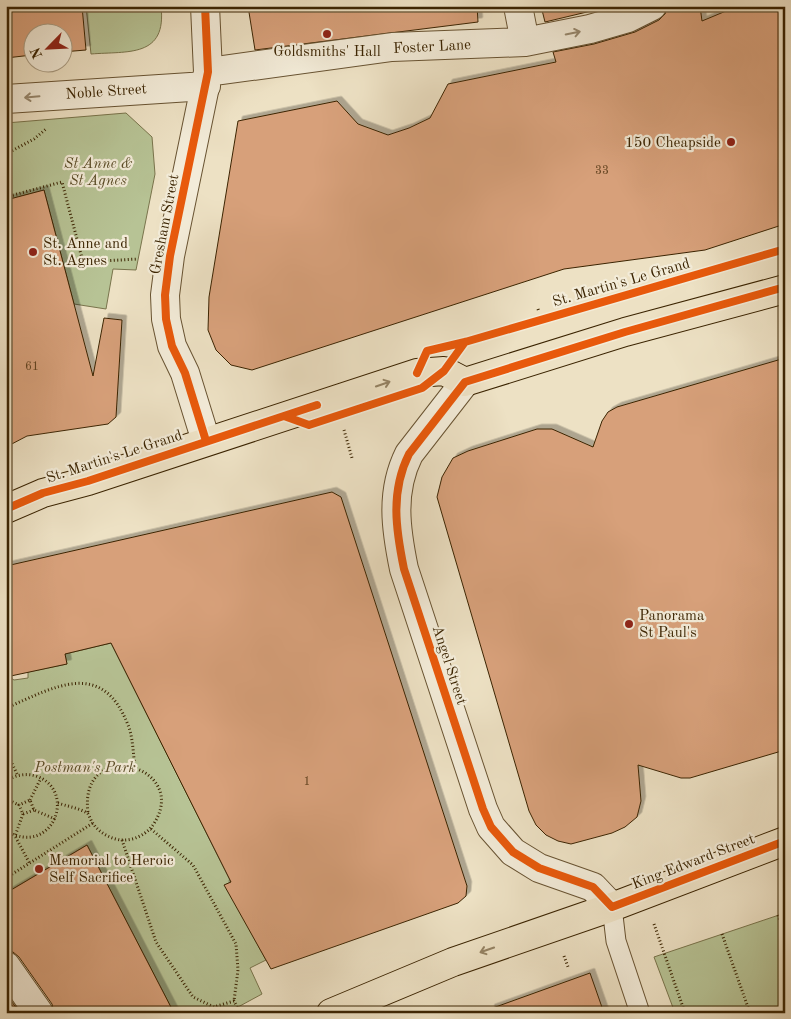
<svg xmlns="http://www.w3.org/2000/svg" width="791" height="1019" font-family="'Old Standard TT',serif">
<defs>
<filter id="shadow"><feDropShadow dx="4.5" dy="-4.5" stdDeviation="0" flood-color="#0004"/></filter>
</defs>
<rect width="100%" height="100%" fill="#ede1c4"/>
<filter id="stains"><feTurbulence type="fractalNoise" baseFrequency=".004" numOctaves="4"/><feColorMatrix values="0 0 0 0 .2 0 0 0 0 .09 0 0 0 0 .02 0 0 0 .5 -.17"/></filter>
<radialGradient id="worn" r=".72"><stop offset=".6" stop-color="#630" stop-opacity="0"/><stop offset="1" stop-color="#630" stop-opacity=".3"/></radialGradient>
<path fill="#b7c395" stroke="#79744c" d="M86 6H161C167 58 128 51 91 54Z
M126 113 152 137 155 174 136 270 113 269 106 309 74 304 44 190 6 200V123Z
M111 643 231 882 225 885 266 960 250 968 262 994 227 1013H174L87 845 6 893V675L14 680 28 678V672L67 664 65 654Z
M785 913V1013H675L654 957Z"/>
<path fill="#d7a07a" stroke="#3b2402" filter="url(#shadow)" d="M6 6H82L86 50 62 52V32H32V55L6 58Z
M248 6H477L478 22 255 50Z
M541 6H612L545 22Z
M668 6H700L702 21 738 6H785V224L705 250 564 269 252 370 231 365 216 350 208 330 209 297 238 121 337 101 358 124 388 135 409 128 430 118 448 84 556 62 553 52 594 44 635 32 659 20 665 14Z
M44 190 93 376 104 318 122 320 116 417 108 424 27 436 6 447V200Z
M785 358V750L690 778H681L638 765 641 801 637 817 625 827 612 833 571 844 558 841 546 835 536 825 529 811 437 497 442 477 453 458 468 451 537 429H552L593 447 602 421 608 412 617 407Z
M332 492 341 497 467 886 466 896 458 903 271 969 224 885 231 882 111 643 65 654 67 664 6 677V566Z
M87 845 174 1013H54L52 1004 19 957 13 952 6 951V893Z
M590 973 604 1013H491L490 1009Z
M6 994 20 1013H6Z"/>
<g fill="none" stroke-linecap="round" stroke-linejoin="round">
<g stroke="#685332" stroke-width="21">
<path id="service" d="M612 907 616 941 640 1013"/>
</g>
<g stroke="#685332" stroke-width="30">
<path id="minor" d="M518 6 525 42
M208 72 392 47 525 42 590 29 628 18 652 6
M6 99 206 86
M6 966 39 1013"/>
</g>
<g stroke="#685332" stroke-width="30">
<path id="tertiary" d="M205 6 208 72 170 256 165 295 166 319 172 346 185 373 206 441
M465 382 409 454C390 492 396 530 404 569L483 809 491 827 513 852 539 868 593 887 612 907"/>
</g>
<g stroke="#3b2402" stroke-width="30">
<path id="primary" d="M6 509 43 493 88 481 417 373 444 371 465 382 625 332 785 289
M331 1013 453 962 612 907 785 841"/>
</g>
<path stroke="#3b2402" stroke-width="3" stroke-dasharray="1 2.5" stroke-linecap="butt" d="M113 10 170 8
M6 154 34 139 46 129
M6 197 62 182 83 262 138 259
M538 309 539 312
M344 430 352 458
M6 708C55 687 102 658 128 725 133 737 133 753 135 767
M6 751 18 776
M6 781C15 775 26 773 36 776 78 790 53 858 6 831
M6 799 19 805
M30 800 41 778
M58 803C66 806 79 808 87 813 89 814 90 819 92 822 98 832 109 838 120 840 133 841 146 835 153 825 193 766 78 734 88 813
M34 810 23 814 19 805 30 800 34 810 55 819
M23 814 15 836 30 864
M151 829 193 865 236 944 238 970 234 1001
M122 840 156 942 193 997 214 1007 234 1001 240 1013
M6 878 93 823
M778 915 785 935
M654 924 685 1013
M722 934 750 1013
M564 956 568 967"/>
<use href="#service" stroke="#f3ecd9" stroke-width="19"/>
<use href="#minor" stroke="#f3ecd9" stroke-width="28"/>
<use href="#tertiary" stroke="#f3ecd9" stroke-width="28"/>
<use href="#primary" stroke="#ede1c4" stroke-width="28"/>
<g stroke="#f3ecd9" stroke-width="11">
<path id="cycleway" d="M205 6 208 72 170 256 165 295 166 319 172 346 185 373 206 441
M785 287 625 332 465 382 409 454C390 492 396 530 404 569L483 809 491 827 513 852 539 868 593 887 612 907 785 841
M417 373 427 351 465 342 785 249
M284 416 309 425 422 388 444 371 465 342
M6 509 43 493 88 481 317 405"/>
</g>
<use href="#cycleway" stroke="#e8590c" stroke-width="8"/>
</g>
<defs><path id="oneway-shaft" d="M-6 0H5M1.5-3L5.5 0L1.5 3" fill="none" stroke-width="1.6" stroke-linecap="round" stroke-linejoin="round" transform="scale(1.25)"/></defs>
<g stroke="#97886e">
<use href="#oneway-shaft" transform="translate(573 33) rotate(-11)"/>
<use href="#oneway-shaft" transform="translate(32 97) rotate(175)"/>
</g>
<g stroke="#948263">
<use href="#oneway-shaft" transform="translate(383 384) rotate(-19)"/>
<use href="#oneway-shaft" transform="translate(487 950) rotate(161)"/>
</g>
<g fill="#8f2418" stroke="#f3ecd9" stroke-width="2">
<circle cx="327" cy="34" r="5"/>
<circle cx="731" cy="142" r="5"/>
<circle cx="33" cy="252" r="5"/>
<circle cx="629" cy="624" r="5"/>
<circle cx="39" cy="869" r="5"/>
</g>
<g text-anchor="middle" stroke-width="4.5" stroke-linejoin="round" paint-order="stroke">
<g font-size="12" fill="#624320">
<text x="602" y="174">33</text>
<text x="32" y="370">61</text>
<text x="307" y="785">1</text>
</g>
<g font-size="15" fill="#3b2402" stroke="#f3ecd9">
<text transform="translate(432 46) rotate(-3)" y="5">Foster Lane</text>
<text transform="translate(106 91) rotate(-4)" y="5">Noble Street</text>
<text transform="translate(164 224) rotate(-79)" y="5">Gresham Street</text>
<text transform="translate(621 282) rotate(-16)" y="5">St. Martin's Le Grand</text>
<text transform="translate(114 456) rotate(-18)" y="5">St. Martin's Le Grand</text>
<text transform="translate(450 665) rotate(72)" y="5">Angel Street</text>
<text transform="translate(693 861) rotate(-21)" y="5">King Edward Street</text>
</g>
<g font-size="15" fill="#3b2402" stroke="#f3ecd9" text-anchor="start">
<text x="327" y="56" text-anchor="middle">Goldsmiths' Hall</text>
<text x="721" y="147" text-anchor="end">150 Cheapside</text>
<text x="43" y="248">St. Anne and<tspan x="43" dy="17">St. Agnes</tspan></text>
<text x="639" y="620">Panorama<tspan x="639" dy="17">St Paul's</tspan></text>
<text x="49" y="865">Memorial to Heroic<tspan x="49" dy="17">Self Sacrifice</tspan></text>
</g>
<g font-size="15" font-style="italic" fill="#5a4c27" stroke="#f3ecd9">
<text x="98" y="168">St Anne &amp;<tspan x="98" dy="17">St Agnes</tspan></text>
<text x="85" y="772">Postman's Park</text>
</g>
</g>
<rect width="791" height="1019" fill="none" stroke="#ede1c4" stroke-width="25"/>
<rect x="8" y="8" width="776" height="1004" fill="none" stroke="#3b2402" stroke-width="2.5"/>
<rect x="12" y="12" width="766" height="994" fill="none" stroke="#3b2402"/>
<g transform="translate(48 48) rotate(246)"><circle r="24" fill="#f3ecd9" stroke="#a99c83"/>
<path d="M0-4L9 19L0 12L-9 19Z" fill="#8f2418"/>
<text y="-8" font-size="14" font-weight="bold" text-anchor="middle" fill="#3b2402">N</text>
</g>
<rect width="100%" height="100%" filter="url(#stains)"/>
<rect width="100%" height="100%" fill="url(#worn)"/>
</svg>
